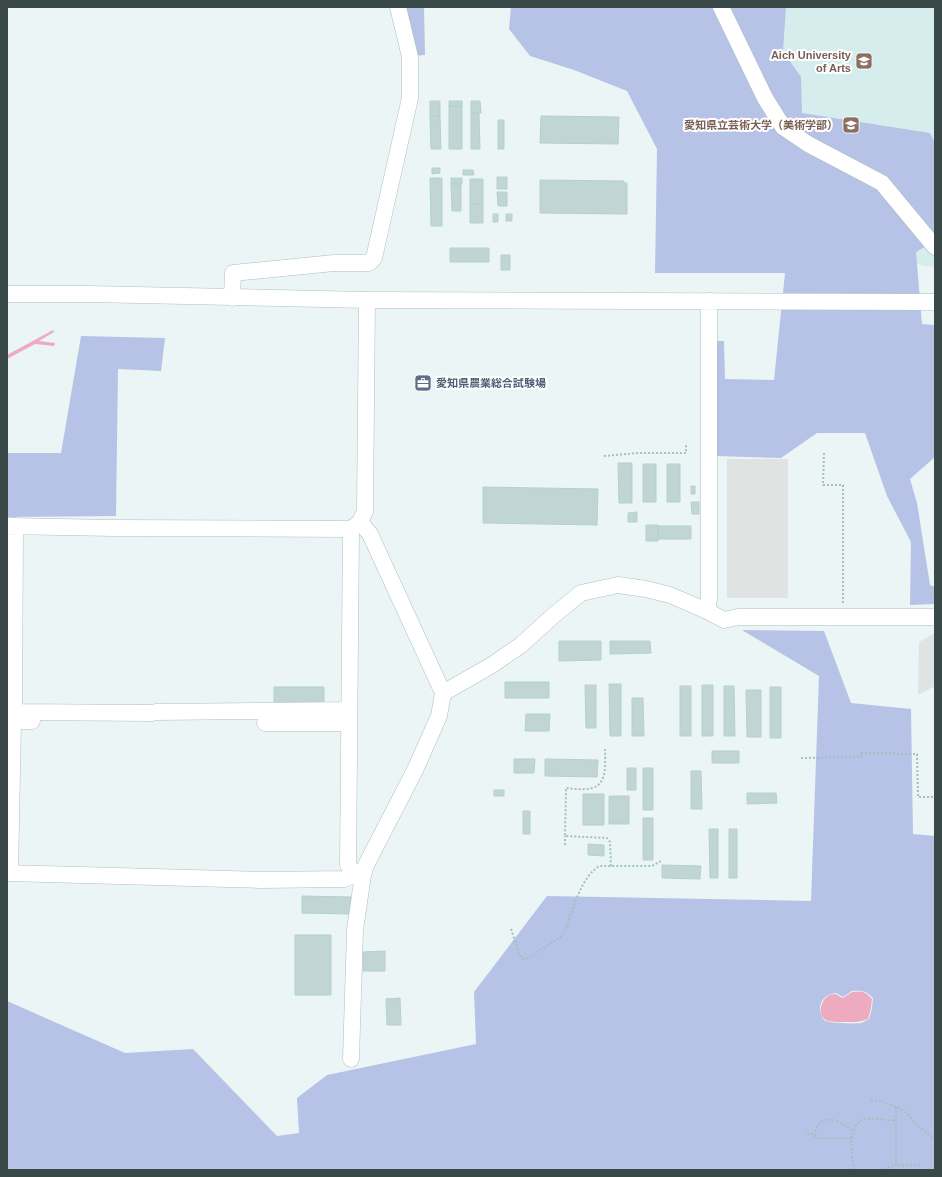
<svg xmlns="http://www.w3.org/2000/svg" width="942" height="1177" font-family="Helvetica,'Noto Sans JP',sans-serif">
<rect width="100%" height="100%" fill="#ebf5f5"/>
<path fill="#d6eded" d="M708 7H935V268L825 243Z"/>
<path fill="#b6c3e7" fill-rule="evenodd" d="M403 7H424L425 55 413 56Z
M511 7H786L783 51 801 77 802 113 930 133 935 143V241L916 252 922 324 935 325V457L910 479 917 503 930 585 935 587V604L910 605 911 542 887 496 865 433H817L781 458 715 456V341H724L725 379 774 380 785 273H655L657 149 627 91 574 70 530 56 509 29Z
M81 336 165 338 161 371 118 369 116 516 7 517V453H61Z
M742 630 824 631 851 703 911 709 913 834 935 836V1170H7V1001L125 1053 193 1049 277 1136 299 1133 297 1098 327 1075 476 1044 474 992 547 896 811 901 819 676ZM852 991C862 990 866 991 873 998L872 1008 869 1019C866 1020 863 1023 861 1023 857 1024 830 1023 826 1021 823 1020 822 1017 821 1014 817 1003 825 994 836 993L843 997Z"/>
<path fill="#dfe4e3" d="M727 459H788V598H727Z
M935 633V686L918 695 919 642Z"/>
<path fill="#eeabc0" d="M53 330 54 332 39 341 55 343 54 346 35 344 7 359V355Z
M852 992C862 991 865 991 872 999L871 1008 868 1019C859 1023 854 1022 844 1022 839 1022 833 1022 828 1021 814 1016 822 993 835 994 837 994 840 997 843 998Z"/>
<path fill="#c1d6d4" stroke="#b4d1cd" d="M430 101H440V116H430Z
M449 101H462V106H449Z
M471 101H480L481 113H471Z
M449 106H462V149H449Z
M471 113H479L480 149H471Z
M430 116H440L441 149H431Z
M541 116 619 117 618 144 540 143Z
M498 120H504V149H498Z
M432 168H440V173L432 174Z
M463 170H473L474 175H463Z
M497 177H507V189H497Z
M430 178H442V226H431Z
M451 178H462V184H451Z
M470 179H483V204H470Z
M540 180 624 181V183H627V214L540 213Z
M451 184H461V211H452Z
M497 192H507V206H498Z
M470 204H483V223H470Z
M493 214H498V222H493Z
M506 214H512V221H506Z
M450 248H489V262H450Z
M501 255H510V270H501Z
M618 463H632V503H619Z
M643 464H656V502H643Z
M667 464H680V502H667Z
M691 486H695V494H691Z
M483 487 598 489 597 525 483 523Z
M691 502H699V514H692Z
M637 512V522H628V513Z
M646 525H658V541H646Z
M658 526H691V539H658Z
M559 641H601V660L559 661Z
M610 641H650L651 653 610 654Z
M505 682H549V698H505Z
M609 684H621V736H610Z
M585 685H596V728H586Z
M702 685H713V736H702Z
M680 686H691V736H680Z
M724 686H734L735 736H724Z
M274 687H324V704H274Z
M770 687H781V738H770Z
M746 690H761V737H747Z
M632 698H643L644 736H632Z
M526 714H550L549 731H525Z
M712 751H739V763H712Z
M514 759H535L534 773H514Z
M545 759 598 760 597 777 545 776Z
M627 768H636V790H627Z
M643 768H653V810H643Z
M691 771H701L702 809H691Z
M494 790H504V796H494Z
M747 793H776L777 803 747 804Z
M583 794H604V825H583Z
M609 796H629V824H609Z
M523 811H530V834H523Z
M643 818H653V860H643Z
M709 829H718V878H710Z
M729 829H737V878H729Z
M588 844 604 845V856L588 855Z
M662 865 701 866 700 879 662 878Z
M302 896 351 897V914L302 913Z
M295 935H331V995H295Z
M385 951V971H363V952Z
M400 998 401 1025H387L386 999Z"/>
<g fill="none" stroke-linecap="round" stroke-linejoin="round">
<g stroke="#aec0bf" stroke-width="17">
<path id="minor" d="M721 7 765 98 783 127 808 144 882 183 935 247
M7 294H89L367 300 935 302
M232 298 233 273 334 263H369L374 258 410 98V57L398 7
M7 526 113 528 351 529 360 522 365 511 367 300
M15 526 14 712 152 713 156 712 349 710
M351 529 348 865 356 874
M707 611 709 599V301
M443 693 492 665 521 645 554 615 581 593 618 585 646 589 670 595 707 611 724 620 738 617H935
M265 723H349
M7 873 261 880 344 879 356 874 363 875
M10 873 13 721H32
M351 1059 355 930 363 875 366 865 415 770 439 716 443 693 370 534 360 522"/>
</g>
<path stroke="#a0c1bf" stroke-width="2" stroke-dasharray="2 2" stroke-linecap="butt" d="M824 453 823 485H843V603
M604 456 638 453H686V444
M605 749C605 762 608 784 592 788 584 790 574 789 566 788L565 836 607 838 610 842 611 866
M801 758 861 757V753L917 754 918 797H935
M565 845V836
M511 929 519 954 523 959 528 958 562 936 565 933C570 915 582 874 600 866H652L661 861
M871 1100 881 1101 899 1108 908 1114 912 1120 935 1140
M896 1107V1165H922
M807 1134H812L816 1138H852
M815 1136C815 1130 816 1126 821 1122 832 1114 844 1126 853 1131
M854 1170C852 1157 847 1127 862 1120 870 1117 888 1120 896 1121
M880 1170 896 1165"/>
<use href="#minor" stroke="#fff" stroke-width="16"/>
</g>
<defs>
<g id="university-square" transform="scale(0.9)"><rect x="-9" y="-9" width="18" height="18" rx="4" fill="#8d6e63" stroke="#fff"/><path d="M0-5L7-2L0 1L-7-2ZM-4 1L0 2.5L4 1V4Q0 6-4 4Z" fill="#fff"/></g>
<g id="office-square" transform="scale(0.9)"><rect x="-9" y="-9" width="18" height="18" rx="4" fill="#5c6f8a" stroke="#fff"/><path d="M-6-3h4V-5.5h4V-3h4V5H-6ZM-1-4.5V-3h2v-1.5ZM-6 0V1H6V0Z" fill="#fff"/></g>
</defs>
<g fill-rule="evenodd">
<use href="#university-square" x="864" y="61"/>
<use href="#university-square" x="851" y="125"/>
<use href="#office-square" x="423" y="383"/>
</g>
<g text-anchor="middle" stroke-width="4" stroke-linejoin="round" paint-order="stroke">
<g font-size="11" font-weight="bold" fill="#785e54" stroke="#fff" text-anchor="end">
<text x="851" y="59">Aich University<tspan x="851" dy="13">of Arts</tspan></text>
<text x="838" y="129">愛知県立芸術大学（美術学部）</text>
</g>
<g font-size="11" font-weight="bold" fill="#4e5e75" stroke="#fff" text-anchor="start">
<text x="436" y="387">愛知県農業総合試験場</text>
</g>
</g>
<rect width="942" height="1177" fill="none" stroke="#394947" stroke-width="16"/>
</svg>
